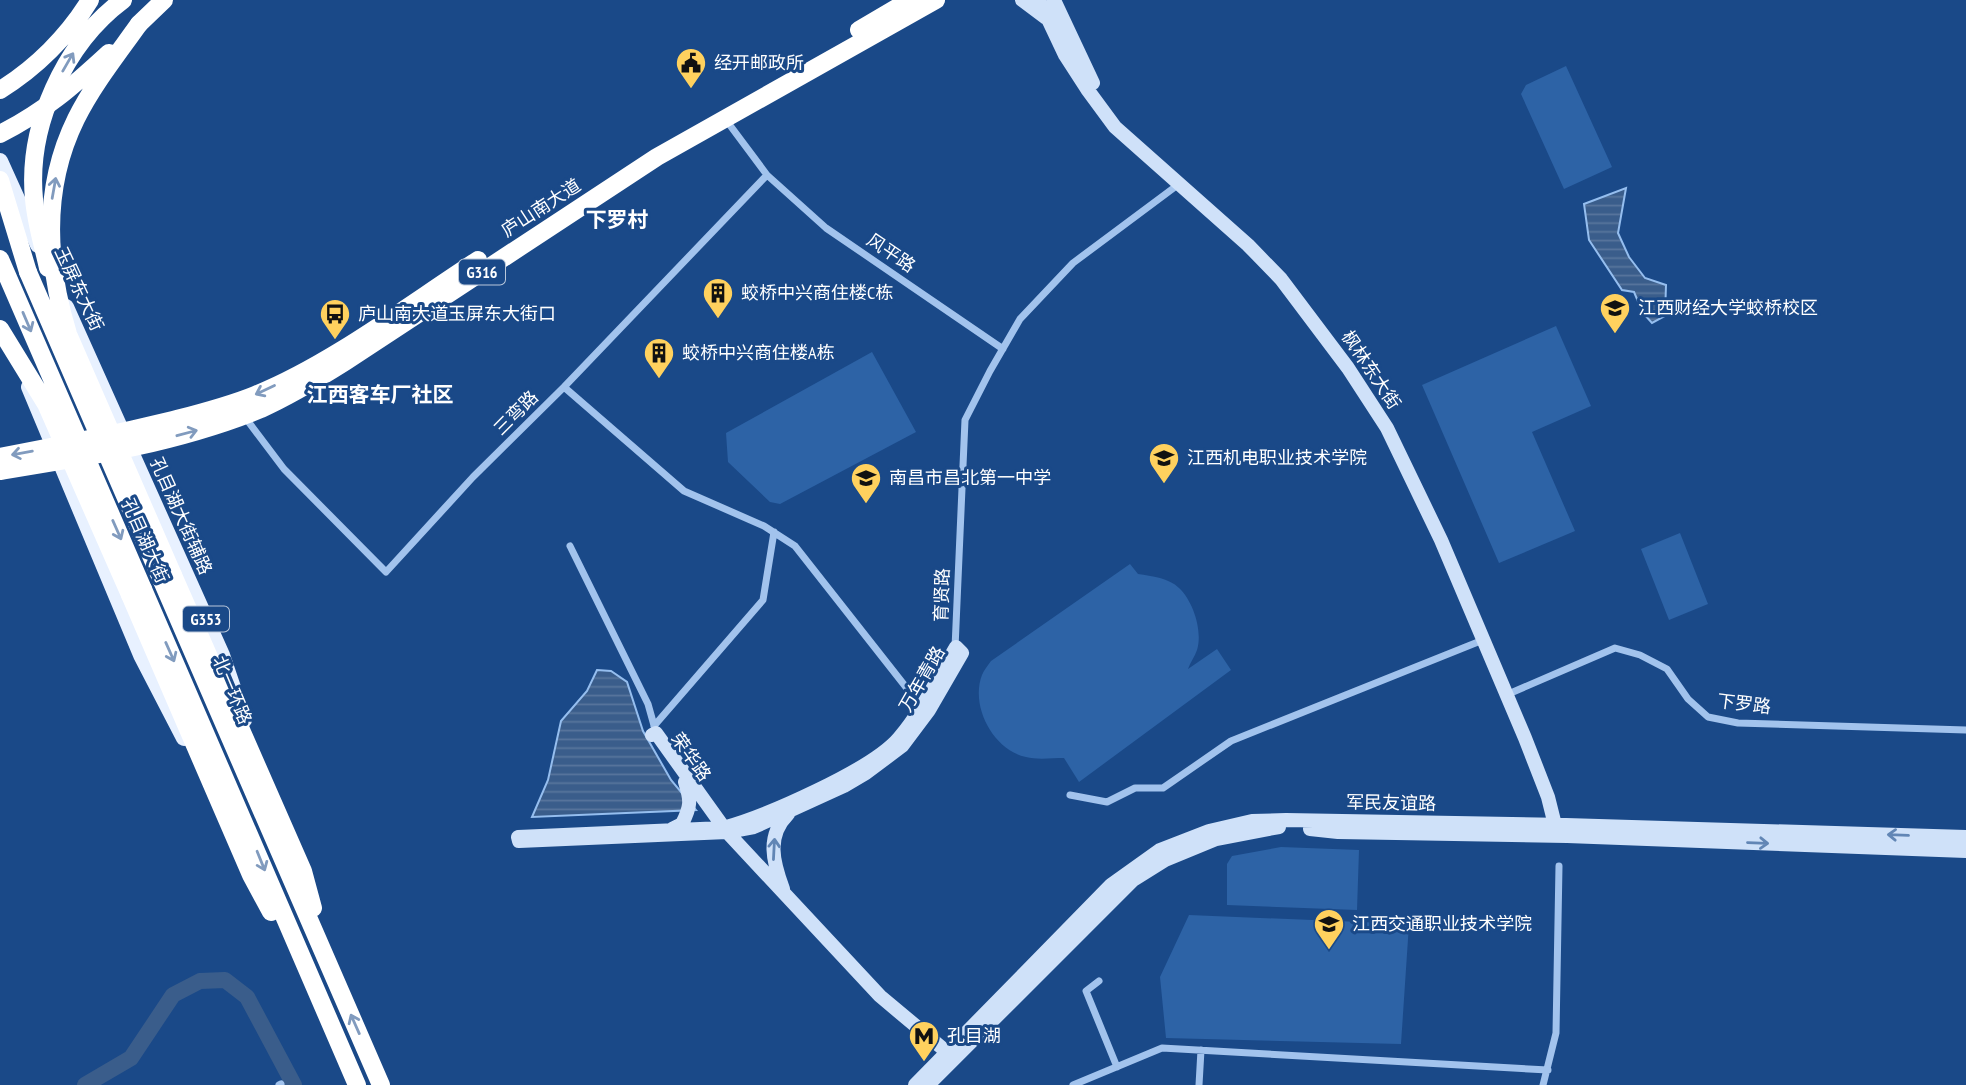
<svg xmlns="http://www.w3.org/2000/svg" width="1966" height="1085" font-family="'PT Sans Narrow','Noto Sans SC',sans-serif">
<defs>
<pattern id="water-rules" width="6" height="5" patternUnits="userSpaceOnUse" patternTransform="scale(1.75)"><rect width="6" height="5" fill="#3a5d8b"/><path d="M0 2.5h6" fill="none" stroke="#58759c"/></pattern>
</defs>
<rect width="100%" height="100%" fill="#1a4988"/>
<path fill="#2d63a6" d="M1566 66 1612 167 1564 189 1521 94 1526 85Z
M1556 326 1591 406 1532 432 1575 531 1499 563 1422 385Z
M872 352 916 432 780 504 770 502 728 462 726 433Z
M1680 533 1708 604 1669 620 1641 549Z
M1130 564 1138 574C1152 576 1169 578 1179 588 1193 601 1203 631 1197 650 1195 656 1190 663 1188 669L1217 649 1231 670 1079 782 1064 758C1052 758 1037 760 1026 757 993 750 970 706 982 675 984 670 988 665 991 661Z
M1281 847 1359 850 1357 910 1227 905V864L1232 856Z
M1189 915 1409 924 1401 1044 1166 1038 1160 977Z"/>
<path fill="url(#water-rules)" stroke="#95beef" stroke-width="2" d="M1626 188 1618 233 1629 257 1645 278 1666 285 1665 316 1652 323 1643 313 1634 292 1622 290 1589 240 1584 204Z
M597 670 611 671 627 682 643 731 671 780 696 810 532 817 548 780 561 721 587 691Z"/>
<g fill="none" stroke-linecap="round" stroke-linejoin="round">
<path stroke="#3a5d8b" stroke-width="16" d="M85 1085 131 1058 173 995 200 981 225 980 247 997 294 1085"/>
<path stroke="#a2c3ed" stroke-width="7" d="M767 175 826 228 1003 349
M564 387 684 491 764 526 795 546 909 691 944 658
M244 416 284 469 386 572 473 477 564 387 767 175 726 120
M570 546 648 704 655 729
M955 648 965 420 990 371 1020 319 1073 263 1179 184
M1513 692 1615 648 1640 655 1667 669 1688 699 1708 717 1738 723 1966 730
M654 726 763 600 774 532
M1070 795 1107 802 1135 788H1163L1231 741 1483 640
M1099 981 1086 991 1117 1067
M279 1085 281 1084
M1073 1085 1162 1048 1548 1070
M1199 1085 1201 1050
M1543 1085 1556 1033 1559 866"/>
<path stroke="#cfe1f9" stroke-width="14" d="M1022 0 1046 18
M1039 0 1065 55 1087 89 1115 127 1248 245 1281 279 1348 368 1387 428 1441 540 1525 738 1548 797 1557 833
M1054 0 1093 83
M956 647 962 653 929 710 902 746 866 773 844 786 754 827 727 832 519 841 518 837 723 828C764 817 872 770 899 738 922 711 938 678 956 647Z
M652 735 656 733 727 832 880 996 954 1058
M672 829 682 824C691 806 691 801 685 782
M1310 829 1338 832 1567 836 1966 851
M783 889C773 862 766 836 788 814
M915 1085 1111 885 1160 850 1209 831 1252 821 1286 820 1566 825 1966 837
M928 1085 1133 880 1165 860 1216 839 1279 827"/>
<path stroke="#e8f1ff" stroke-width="16" d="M0 161 38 245
M66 307 222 655 244 720
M29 387 141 655 184 738"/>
<path stroke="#fff" stroke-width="18" d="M139 24 164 0
M859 30 910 0
M0 90C36 68 68 36 90 0
M0 180 28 272
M48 268C43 245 36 223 34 199 27 126 64 44 123 0
M0 457C58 446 115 434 173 420 200 413 228 406 255 395 330 365 410 304 478 260
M0 471C88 457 178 443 261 409 290 396 318 379 345 362L657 157 936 0
M173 575 303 871 313 908
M162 581 381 1085
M143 589 357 1085
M130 595 251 875 271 912"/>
<path stroke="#fff" stroke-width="18" d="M139 24C117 55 93 85 76 119 42 188 46 262 68 334L173 575
M0 134C45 111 72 87 109 53
M0 259 143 589
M28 272 162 581
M0 329 46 404 130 595"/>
</g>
<defs><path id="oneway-shaft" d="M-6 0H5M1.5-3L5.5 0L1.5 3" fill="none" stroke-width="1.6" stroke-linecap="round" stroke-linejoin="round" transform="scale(1.75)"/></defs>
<g stroke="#819bbe">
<use href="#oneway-shaft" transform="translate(68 62) rotate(-60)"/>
<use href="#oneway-shaft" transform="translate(54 188) rotate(-80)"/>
<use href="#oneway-shaft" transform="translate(27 322) rotate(67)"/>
<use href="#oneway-shaft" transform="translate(265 390) rotate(155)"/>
<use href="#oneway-shaft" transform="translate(187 433) rotate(-15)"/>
<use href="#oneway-shaft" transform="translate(22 453) rotate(170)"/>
<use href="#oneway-shaft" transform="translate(117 530) rotate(66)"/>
<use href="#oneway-shaft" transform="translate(170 652) rotate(66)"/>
<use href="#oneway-shaft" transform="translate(261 861) rotate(68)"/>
<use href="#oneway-shaft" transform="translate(355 1024) rotate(-114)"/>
</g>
<g stroke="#6286b5">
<use href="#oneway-shaft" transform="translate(1898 835) rotate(-178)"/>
<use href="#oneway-shaft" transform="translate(1758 843) rotate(2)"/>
<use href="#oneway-shaft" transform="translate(774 849) rotate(-87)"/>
</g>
<defs>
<g id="civic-pin" transform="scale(1.575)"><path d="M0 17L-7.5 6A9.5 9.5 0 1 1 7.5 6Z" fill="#ffd15e" stroke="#1a4988"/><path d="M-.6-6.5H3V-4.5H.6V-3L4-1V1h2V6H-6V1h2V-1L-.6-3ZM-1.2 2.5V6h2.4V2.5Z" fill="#111"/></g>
<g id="building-pin" transform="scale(1.575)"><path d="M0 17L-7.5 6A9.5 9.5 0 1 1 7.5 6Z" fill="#ffd15e" stroke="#1a4988"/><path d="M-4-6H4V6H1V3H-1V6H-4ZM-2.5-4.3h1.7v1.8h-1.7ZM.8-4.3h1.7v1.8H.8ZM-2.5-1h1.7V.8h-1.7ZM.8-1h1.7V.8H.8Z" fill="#111"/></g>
<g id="university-pin" transform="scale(1.575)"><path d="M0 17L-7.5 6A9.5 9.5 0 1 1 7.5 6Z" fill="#ffd15e" stroke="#1a4988"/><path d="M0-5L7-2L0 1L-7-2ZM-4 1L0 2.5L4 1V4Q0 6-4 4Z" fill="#111"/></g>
<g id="bus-pin" transform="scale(1.575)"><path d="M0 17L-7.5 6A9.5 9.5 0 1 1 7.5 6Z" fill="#ffd15e" stroke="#1a4988"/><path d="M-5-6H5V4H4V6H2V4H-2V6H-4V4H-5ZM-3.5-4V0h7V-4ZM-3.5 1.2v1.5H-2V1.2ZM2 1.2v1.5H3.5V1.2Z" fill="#111"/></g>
<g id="school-pin" transform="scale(1.575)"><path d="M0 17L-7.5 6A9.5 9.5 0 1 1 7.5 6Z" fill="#ffd15e" stroke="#1a4988"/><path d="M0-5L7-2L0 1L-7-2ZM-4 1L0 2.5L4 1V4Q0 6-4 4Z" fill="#111"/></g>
<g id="metro-pin" transform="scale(1.575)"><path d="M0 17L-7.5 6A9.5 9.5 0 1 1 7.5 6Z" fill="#ffd15e" stroke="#1a4988"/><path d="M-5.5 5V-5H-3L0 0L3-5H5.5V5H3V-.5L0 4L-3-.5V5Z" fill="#111"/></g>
</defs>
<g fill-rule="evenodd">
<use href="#civic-pin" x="691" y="63"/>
<use href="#building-pin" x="718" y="293"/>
<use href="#university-pin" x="1615" y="308"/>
<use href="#bus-pin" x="335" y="314"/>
<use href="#building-pin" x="659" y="353"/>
<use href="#university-pin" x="1164" y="458"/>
<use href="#school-pin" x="866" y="478"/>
<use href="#university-pin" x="1329" y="924"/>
<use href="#metro-pin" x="924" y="1036"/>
</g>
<g text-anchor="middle" stroke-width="6" stroke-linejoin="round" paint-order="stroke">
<g fill="#1a4988" stroke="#bac8db" stroke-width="2">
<rect x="459" y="259.5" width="46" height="25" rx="5"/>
<rect x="183" y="606.5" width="46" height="25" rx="5"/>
</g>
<g font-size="16" font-weight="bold" fill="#fff">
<text x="482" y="278">G316</text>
<text x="206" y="625">G353</text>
</g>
<g font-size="18" fill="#fff" stroke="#1a4988" text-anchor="start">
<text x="714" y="69">经开邮政所</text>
<text x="741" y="299">蛟桥中兴商住楼C栋</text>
<text x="1638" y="314">江西财经大学蛟桥校区</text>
<text x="358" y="320">庐山南大道玉屏东大街口</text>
<text x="682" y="359">蛟桥中兴商住楼A栋</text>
<text x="1187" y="464">江西机电职业技术学院</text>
<text x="889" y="484">南昌市昌北第一中学</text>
<text x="1352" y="930">江西交通职业技术学院</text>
<text x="947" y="1042">孔目湖</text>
</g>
<g font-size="18" fill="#fff" stroke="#1a4988">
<text transform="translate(541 208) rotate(-33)" y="6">庐山南大道</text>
<text transform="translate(891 253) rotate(34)" y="6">风平路</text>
<text transform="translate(79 289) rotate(65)" y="6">玉屏东大街</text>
<text transform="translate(1371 370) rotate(56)" y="6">枫林东大街</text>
<text transform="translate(516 413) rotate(-45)" y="6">三弯路</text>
<text transform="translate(181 516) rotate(66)" y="6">孔目湖大街辅路</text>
<text transform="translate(145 541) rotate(66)" y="6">孔目湖大街</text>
<text transform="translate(942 595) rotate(-88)" y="6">育贤路</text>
<text transform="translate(922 679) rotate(-60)" y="6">万年青路</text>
<text transform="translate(232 690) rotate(67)" y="6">北一环路</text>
<text transform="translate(1744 704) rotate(7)" y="6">下罗路</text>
<text transform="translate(691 757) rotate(55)" y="6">荣华路</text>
<text transform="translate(1391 803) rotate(1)" y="6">军民友谊路</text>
</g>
<g font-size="21" font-weight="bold" fill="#fff" stroke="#1a4988">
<text x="617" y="227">下罗村</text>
<text x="380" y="402">江西客车厂社区</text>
</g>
</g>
</svg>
